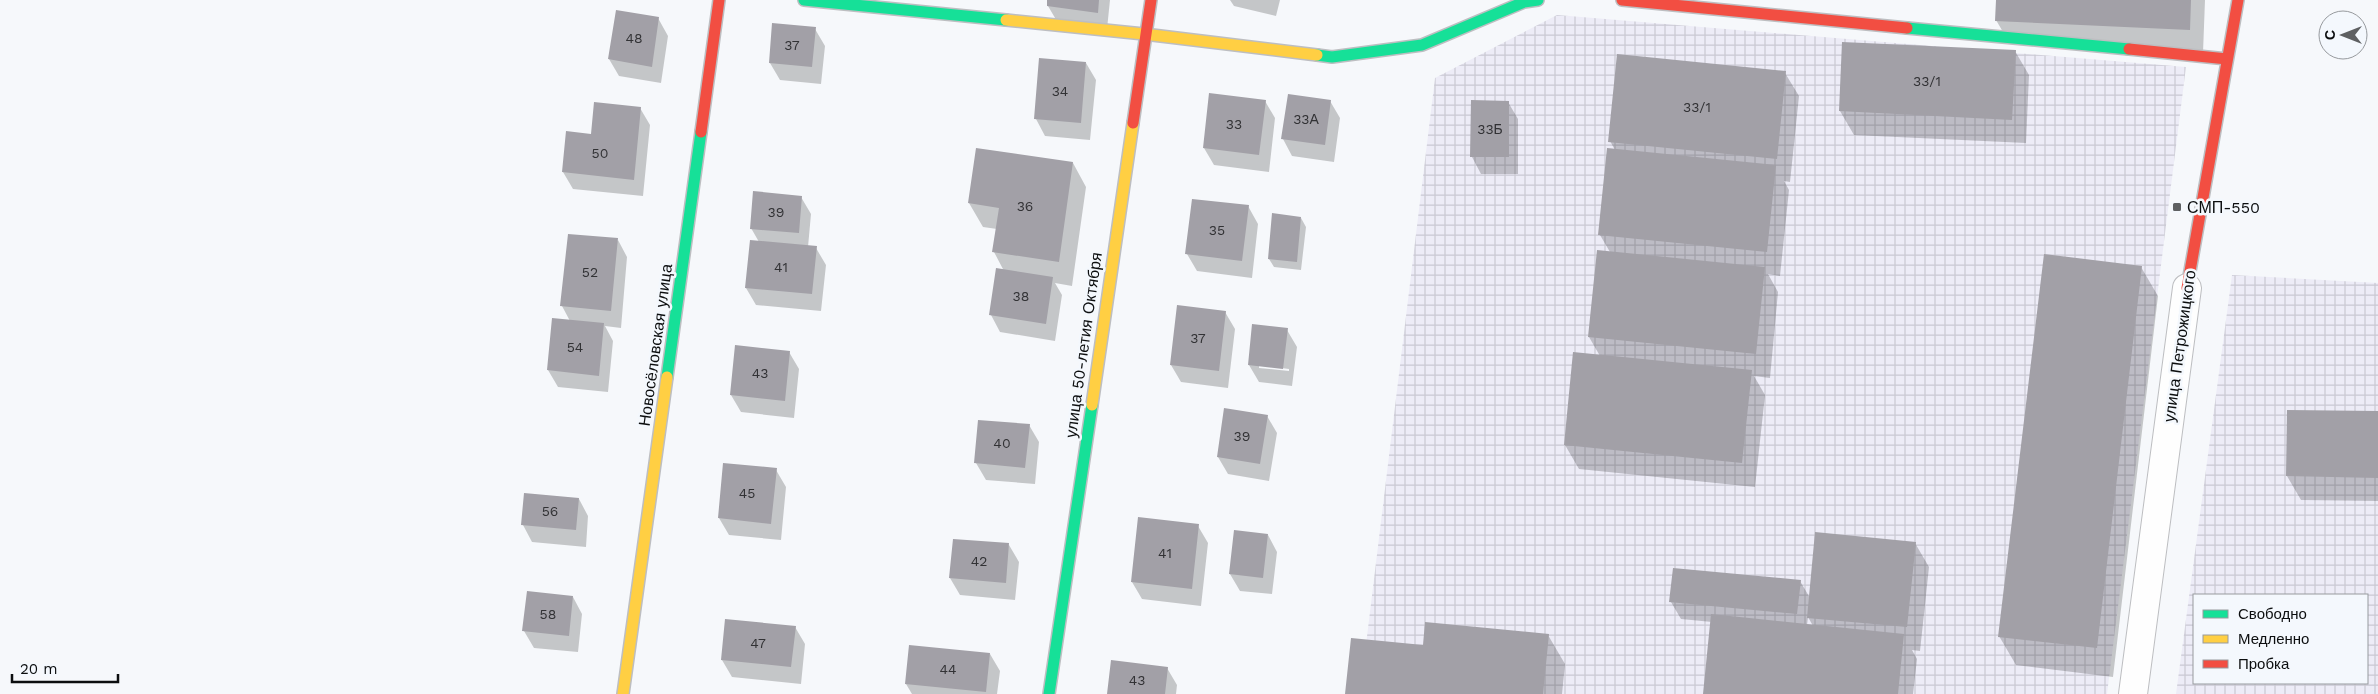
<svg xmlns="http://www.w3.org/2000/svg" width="2378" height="694" font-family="'Work Sans',sans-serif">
<defs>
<pattern id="industrial-grid" width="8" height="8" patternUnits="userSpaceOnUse" patternTransform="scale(1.25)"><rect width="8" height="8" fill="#edecf7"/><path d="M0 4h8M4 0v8" fill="none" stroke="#cac9d3"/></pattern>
</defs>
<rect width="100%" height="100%" fill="#f6f8fb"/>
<path fill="url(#industrial-grid)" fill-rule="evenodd" d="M1557 15 2186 67 2107 694H1360L1435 78Z
M2232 275 2378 283V694H2176ZM2194 595H2367V683H2194Z"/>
<path fill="#0003" fill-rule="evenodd" d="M1049 0H1110L1107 29 1058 23 1048 6Z
M1230 0H1280L1276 16 1234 6Z
M1998 0H2205L2203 53 2010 44 1996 20Z
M658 18 668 36 661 83 619 76 609 59Z
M815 29 825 46 821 84 780 80 770 63Z
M2015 51 2029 75 2026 143 1854 135 1840 111Z
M1086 63 1096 80 1090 140 1045 136 1036 119Z
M1785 73 1799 96 1790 182 1784 181 1789 190 1780 276 1768 274 1778 292 1770 378 1754 376 1765 395 1755 487 1579 469 1565 445 1600 356 1589 337 1610 252 1600 235 1615 150 1610 141Z
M1210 94 1265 101 1275 118 1269 172 1214 165 1204 148Z
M1330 101 1340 118 1334 162 1292 156 1283 139Z
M1508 102 1518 119V174H1481L1472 157Z
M640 108 650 125 643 196 573 189 563 172 592 135Z
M1073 163 1086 187 1072 286 1055 283 1062 295 1055 341 1000 332 991 315 1004 271 994 252 997 229 983 227 969 203Z
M801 197 811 214 808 247 816 248 826 265 821 311 756 305 746 288 759 242 751 228Z
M1248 206 1258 224 1252 278 1197 271 1187 254Z
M1301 218 1306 227 1301 270 1274 267 1269 259Z
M618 240 627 257 621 328 605 326 613 341 608 392 558 387 548 370 570 321 562 306Z
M2141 267 2158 296 2113 677 2016 665 1999 636Z
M1178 306 1225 312 1235 329 1228 388 1181 382 1171 365Z
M1287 330 1297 347 1292 386 1259 382 1249 365ZM1259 365 1289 369V371L1259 368Z
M789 352 799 369 794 418 741 412 731 395Z
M1226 410 1267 416 1277 433 1269 481 1228 474 1218 457Z
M2289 411 2378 412V501L2301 500 2287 476Z
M1029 425 1039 442 1035 484 986 480 976 463Z
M776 470 786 487 781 540 729 535 719 518Z
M579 499 588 516 586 547 532 542 523 525Z
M1198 526 1208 543 1201 606 1142 599 1132 582Z
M1268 535 1277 552 1272 594 1240 591 1230 574Z
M1915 543 1929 567 1920 651 1912 650 1917 659 1913 694H1705L1712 622 1681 619 1671 602 1800 581 1810 598ZM1808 617 1813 626 1807 625Z
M1009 545 1019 562 1015 600 960 595 950 578Z
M573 597 582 614 578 652 534 648 524 631Z
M795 627 805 644 801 684 732 677 722 660Z
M1548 635 1565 664 1562 694H1346L1424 646Z
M990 654 1000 671 997 694H912L906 684Z
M1167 668 1177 685 1176 694H1108Z"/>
<path fill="#a2a0a7" d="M1047 0H1099L1098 13 1047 6Z
M1996 0H2191L2190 30 1995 21Z
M616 10 659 17 652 67 608 59Z
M772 23 816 27 812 67 769 63Z
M1842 42 2016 50 2012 120 1839 111Z
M1617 54 1786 71 1777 159 1608 142Z
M1039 58 1086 62 1081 123 1034 119Z
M1209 93 1266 100 1259 155 1203 148Z
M1288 94 1331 100 1325 145 1281 139Z
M1471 100 1509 101V157H1470Z
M594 102 641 107 634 180 562 172 566 131 591 134Z
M976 148 1073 162 1059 262 992 252 999 208 968 203Z
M1607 148 1776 165 1767 252 1598 235Z
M753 191 802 196 799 233 750 229Z
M1192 199 1249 205 1242 261 1185 254Z
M1272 213 1301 217 1297 262 1268 259Z
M568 234 618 238 611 311 560 306Z
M750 240 817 246 812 294 745 288Z
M1597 250 1765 267 1756 354 1588 337Z
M2044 254 2142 266 2097 648 1998 637Z
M996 268 1053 277 1046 324 989 315Z
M1177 305 1226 311 1219 371 1170 365Z
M552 318 604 323 599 376 547 370Z
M1252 324 1288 328 1283 369 1248 365Z
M735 345 790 351 785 401 730 395Z
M1573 352 1752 370 1742 463 1564 445Z
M1224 408 1268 415 1260 464 1217 457Z
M2287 410 2378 411V478L2286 476Z
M978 420 1030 424 1025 468 974 463Z
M723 463 777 468 771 524 718 518Z
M524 493 579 498 576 530 521 525Z
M1138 517 1199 524 1192 589 1131 582Z
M1234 530 1268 534 1263 578 1229 574Z
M1815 532 1916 542 1907 627 1807 618Z
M953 539 1009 543 1006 583 949 578Z
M1673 568 1801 580 1797 614 1669 602Z
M527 591 573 596 569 636 522 631Z
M1711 614 1904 634 1898 694H1703Z
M725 619 796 626 791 667 721 660Z
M1425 622 1549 634 1543 694H1345L1351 638 1423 645Z
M909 645 990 653 986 692 905 684Z
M1111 660 1168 667 1165 694H1107Z"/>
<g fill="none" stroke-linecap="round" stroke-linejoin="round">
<g stroke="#bdbec1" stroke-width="30">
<path id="street" d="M2133 694 2187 288"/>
</g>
<g stroke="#bdbec1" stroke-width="14">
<path id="fast" d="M804 0 1006 20
M1907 28 2129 49
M1317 55 1332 57 1422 45 1524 2 1538 0
M667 377 701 132
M1049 694 1092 405"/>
</g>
<g stroke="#bdbec1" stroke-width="14">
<path id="slow" d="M1006 20 1144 34 1317 55
M1092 405 1133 123
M623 694 667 377"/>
</g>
<g stroke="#bdbec1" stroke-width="14">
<path id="jam" d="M1622 0 1907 28
M2129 49 2227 59
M1133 123 1151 0
M701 132 719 0
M2187 288 2238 0"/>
</g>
<use href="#street" stroke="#fefefe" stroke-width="28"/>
<use href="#fast" stroke="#16e098" stroke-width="11"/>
<use href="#slow" stroke="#ffcf43" stroke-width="11"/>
<use href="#jam" stroke="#f24e42" stroke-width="11"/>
</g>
<rect fill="#5e6062" stroke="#f4f8fd" stroke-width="2" x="2172" y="202" width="10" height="10" rx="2.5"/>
<g text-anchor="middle" stroke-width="5" stroke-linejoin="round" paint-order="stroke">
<g font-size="14" fill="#323235">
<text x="634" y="43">48</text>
<text x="792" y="50">37</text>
<text x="1927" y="86">33/1</text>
<text x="1060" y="96">34</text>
<text x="1697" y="112">33/1</text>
<text x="1306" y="124">33А</text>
<text x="1234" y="129">33</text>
<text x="1490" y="134">33Б</text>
<text x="600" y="158">50</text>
<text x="1025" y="211">36</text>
<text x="776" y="217">39</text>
<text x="1217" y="235">35</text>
<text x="781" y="272">41</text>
<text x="590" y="277">52</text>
<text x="1021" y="301">38</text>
<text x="1198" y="343">37</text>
<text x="575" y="352">54</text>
<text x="760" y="378">43</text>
<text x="1242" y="441">39</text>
<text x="1002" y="448">40</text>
<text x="747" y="498">45</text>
<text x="550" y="516">56</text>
<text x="1165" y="558">41</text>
<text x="979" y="566">42</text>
<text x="548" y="619">58</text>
<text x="758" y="648">47</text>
<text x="948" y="674">44</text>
<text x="1137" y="685">43</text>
</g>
<g font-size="16" fill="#0c0e0f" stroke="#f4f8fd" text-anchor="start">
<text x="2187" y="213">СМП-550</text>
</g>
<g font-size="16" fill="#0c0e0f" stroke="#f4f8fd">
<text transform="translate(655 345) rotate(-82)" y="6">Новосёловская улица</text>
<text transform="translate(1083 345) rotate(-82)" y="6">улица 50-летия Октября</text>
<text transform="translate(2179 346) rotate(-82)" y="6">улица Петрожицкого</text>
</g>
</g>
<rect x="2193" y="594" width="175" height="90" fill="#f4f8fd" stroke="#979a9e"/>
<rect x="2203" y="610" width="25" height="8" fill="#16e098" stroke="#979a9e"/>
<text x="2238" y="619" font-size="15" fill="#0c0e0f">Свободно</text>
<rect x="2203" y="635" width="25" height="8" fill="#ffcf43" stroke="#979a9e"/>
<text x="2238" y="644" font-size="15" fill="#0c0e0f">Медленно</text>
<rect x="2203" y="660" width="25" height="8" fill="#f24e42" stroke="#979a9e"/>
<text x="2238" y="669" font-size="15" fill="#0c0e0f">Пробка</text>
<g transform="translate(2343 35) rotate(270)"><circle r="24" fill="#f4f8fd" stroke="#979a9e"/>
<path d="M0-4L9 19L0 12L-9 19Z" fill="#5e6062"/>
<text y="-8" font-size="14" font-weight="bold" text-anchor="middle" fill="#0c0e0f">С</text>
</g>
<path d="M12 674v8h106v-8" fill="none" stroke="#0c0e0f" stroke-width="2.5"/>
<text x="20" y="674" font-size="15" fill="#0c0e0f" stroke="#f4f8fd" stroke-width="4" paint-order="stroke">20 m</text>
</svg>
